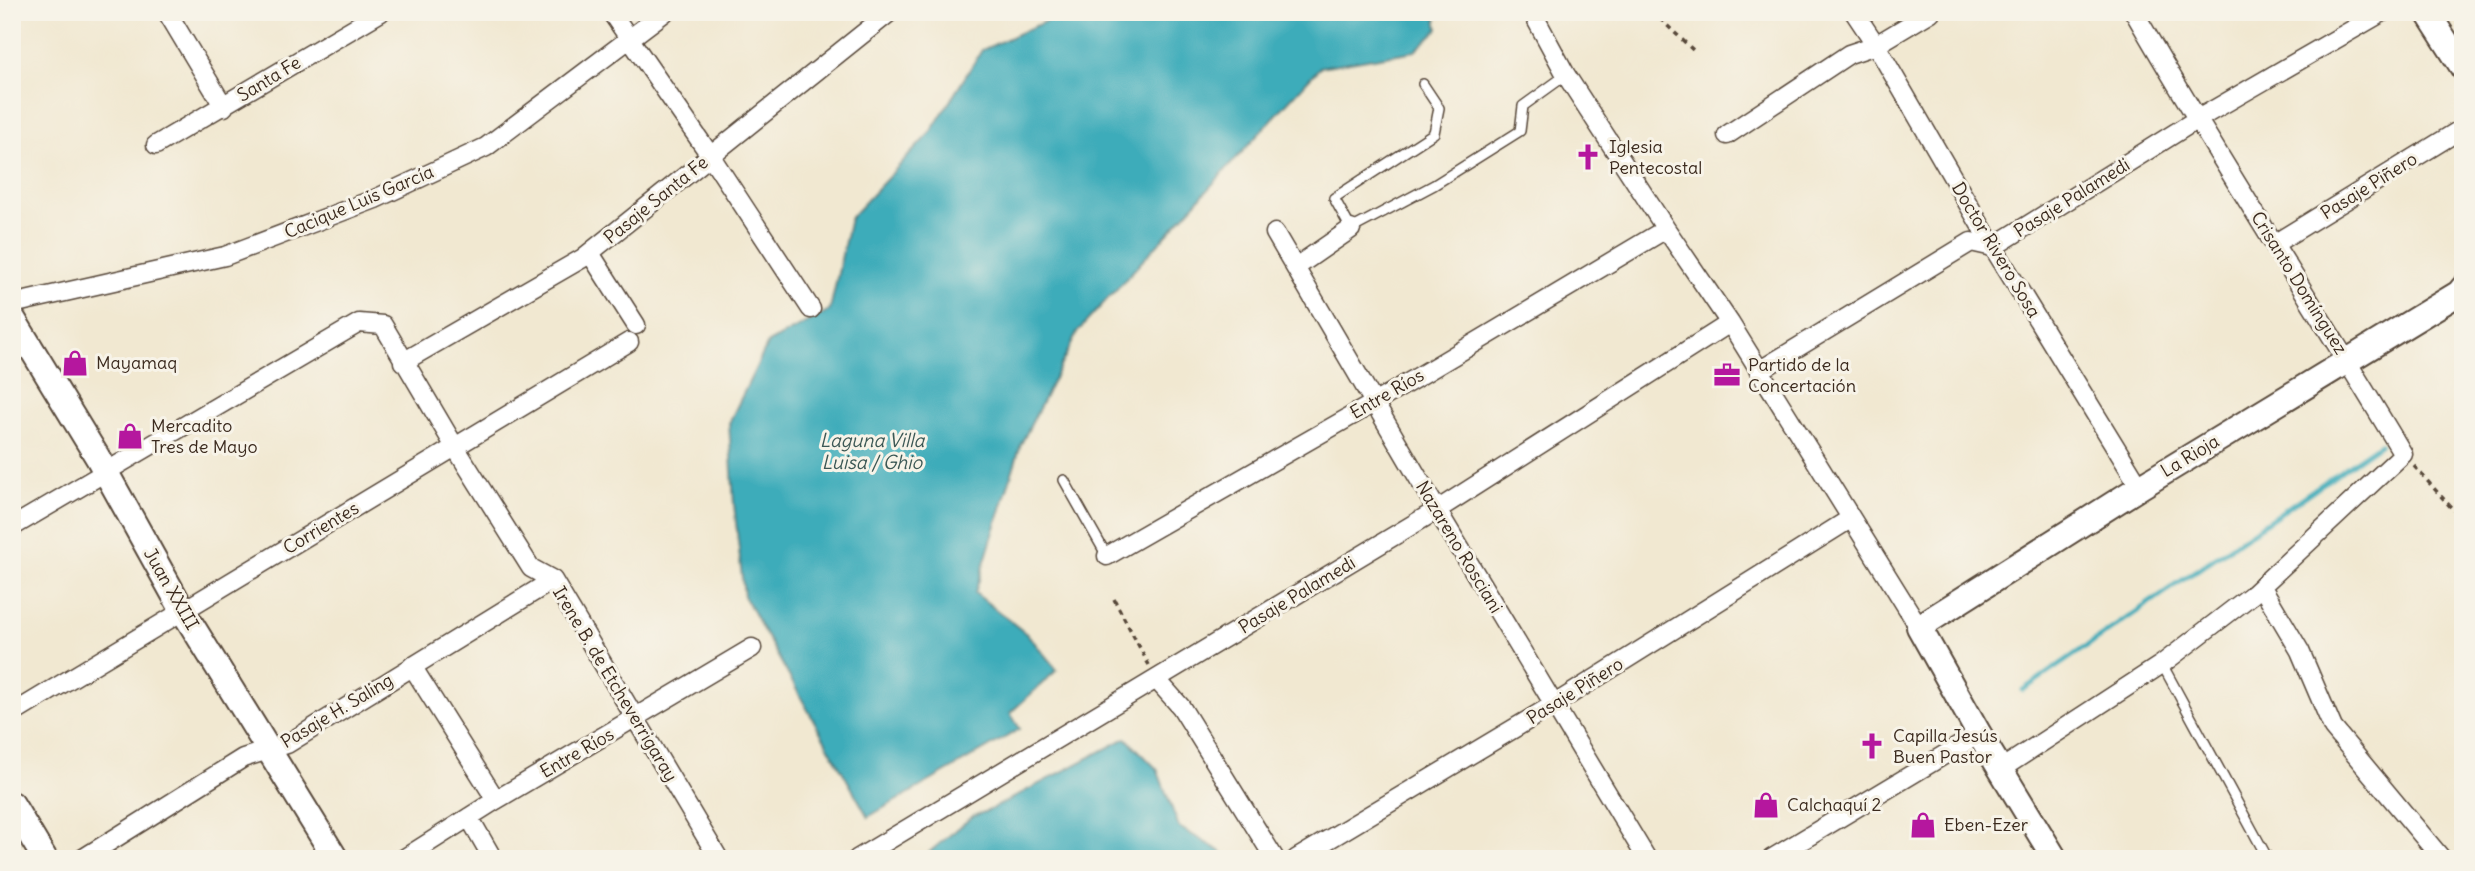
<svg xmlns="http://www.w3.org/2000/svg" width="2475" height="871" font-family="Delius,sans-serif">
<rect width="100%" height="100%" fill="#f7f3e8"/>
<filter id="ink" filterUnits="userSpaceOnUse"><feTurbulence type="fractalNoise" baseFrequency=".0143" numOctaves="2"/><feDisplacementMap in="SourceGraphic" scale="14" xChannelSelector="R" yChannelSelector="G"/><feConvolveMatrix kernelMatrix="1 2 1 2 8 2 1 2 1" color-interpolation-filters="sRGB"/></filter>
<filter id="wash" filterUnits="userSpaceOnUse"><feTurbulence type="fractalNoise" baseFrequency=".00686" numOctaves="4" result="noise"/><feDisplacementMap in="SourceGraphic" scale="28" xChannelSelector="R" yChannelSelector="G"/><feGaussianBlur stdDeviation="1.57" result="paint"/><feColorMatrix in="noise" values="0 0 0 0 0 0 0 0 0 0 0 0 0 0 0 0 0 1.4 0 .05"/><feComposite in="paint" operator="in"/></filter>
<g filter="url(#wash)">
<rect width="100%" height="100%" fill="#f1e8d1"/>
<path fill="#3dacba" stroke="#3c6b6c" stroke-width="2" d="M1066 12H1435L1438 29 1415 51 1320 67 1078 331 1021 444 975 593 1029 636 1057 670 1010 713 1020 729 868 817 744 596 734 504 729 423 768 343 830 310 850 218 930 133 982 50Z
M1126 738 1157 769 1179 827 1220 851 1226 859H921L973 816 988 811Z"/>
<g fill="none" stroke-linecap="round" stroke-linejoin="round">
<path stroke="#3dacba" stroke-width="5" d="M2023 690 2380 444"/>
</g>
</g>
<g filter="url(#ink)">
<g fill="none" stroke-linecap="round" stroke-linejoin="round">
<g stroke="#564639" stroke-width="12">
<path id="lane" d="M1423 84 1439 108 1434 133 1334 198 1351 229 1434 185 1520 131 1523 106 1566 75
M1064 480 1107 556
M2162 664 2268 859"/>
</g>
<g stroke="#564639" stroke-width="21">
<path id="street" d="M167 12 224 107
M611 12 710 155 811 309
M1532 12 1566 75 1666 229 1730 323 1919 627
M1854 12 1876 45 1993 247 2140 487
M1727 135 1849 54 1876 45 1931 12
M156 145 381 12
M1275 233 1437 510 1647 859
M2274 244 2463 128
M590 253 636 325
M1296 267 1351 229
M12 304 225 256 375 199 486 147 665 12
M403 362 583 258 890 12
M1759 371 1971 242 1993 247 2196 120 2383 12
M12 527 359 323 383 325 455 447 531 568 553 580 719 859
M1107 556 1374 403 1666 229
M2262 587 2300 651 2333 728 2442 859
M412 666 496 800
M1157 680 1181 707 1275 859
M12 714 629 342
M2001 769 2162 664 2253 594 2403 454C2315 306 2220 162 2134 12
M469 817 493 859
M82 859 243 758 287 744 553 580
M403 859 496 800 752 648
M857 859 1437 510 1730 323
M1296 859 1553 705 1850 519
M1771 859 1979 734"/>
</g>
<g stroke="#564639" stroke-width="28">
<path id="secondary" d="M2427 12 2463 68
M12 317 98 458 183 611 336 859
M12 804 45 859
M2055 859 1979 734 1919 627 2140 487 2459 293 2463 288"/>
</g>
<path stroke="#564639" stroke-width="3.5" stroke-dasharray="5 5" stroke-linecap="butt" d="M1653 12 1693 50
M2414 466 2457 514 2463 549
M1114 599 1149 665"/>
<use href="#lane" stroke="#fff" stroke-width="9"/>
<use href="#street" stroke="#fff" stroke-width="18"/>
<use href="#secondary" stroke="#fff" stroke-width="24"/>
</g>
</g>
<defs>
<g id="church-bare" transform="scale(2.1)"><path d="M-1.2-6h2.4v3.5h3.3v2.4h-3.3V6h-2.4V-.1h-3.3v-2.4h3.3Z" fill="#b5179e" stroke="#f7f3e8" stroke-width="2.5" paint-order="stroke"/></g>
<g id="shop-bare" transform="scale(2.1)"><path d="M-5-2.5h2.3a2.7 3.5 0 0 1 5.4 0H5L5.5 6h-11ZM-1.5-2.5h3a1.5 2.3 0 0 0-3 0Z" fill="#b5179e" stroke="#f7f3e8" stroke-width="2.5" paint-order="stroke"/></g>
<g id="office-bare" transform="scale(2.1)"><path d="M-6-3h4V-5.5h4V-3h4V5H-6ZM-1-4.5V-3h2v-1.5ZM-6 0V1H6V0Z" fill="#b5179e" stroke="#f7f3e8" stroke-width="2.5" paint-order="stroke"/></g>
</defs>
<g fill-rule="evenodd">
<use href="#church-bare" x="1588" y="157"/>
<use href="#shop-bare" x="75" y="363"/>
<use href="#office-bare" x="1727" y="375"/>
<use href="#shop-bare" x="130" y="436"/>
<use href="#church-bare" x="1872" y="746"/>
<use href="#shop-bare" x="1766" y="805"/>
<use href="#shop-bare" x="1923" y="825"/>
</g>
<g text-anchor="middle" stroke-width="6" stroke-linejoin="round" paint-order="stroke">
<g font-size="18" fill="#3b2a1e" stroke="#f7f3e8">
<text transform="translate(269 79) rotate(-31)" y="6">Santa Fe</text>
<text transform="translate(2369 186) rotate(-32)" y="6">Pasaje Piñero</text>
<text transform="translate(2072 198) rotate(-32)" y="6">Pasaje Palamedi</text>
<text transform="translate(656 200) rotate(-39)" y="6">Pasaje Santa Fe</text>
<text transform="translate(359 202) rotate(-23)" y="6">Cacique Luis García</text>
<text transform="translate(1996 250) rotate(59)" y="6">Doctor Rivero Sosa</text>
<text transform="translate(2299 283) rotate(58)" y="6">Crisanto Domínguez</text>
<text transform="translate(1387 394) rotate(-30)" y="6">Entre Ríos</text>
<text transform="translate(2190 456) rotate(-31)" y="6">La Rioja</text>
<text transform="translate(321 528) rotate(-31)" y="6">Corrientes</text>
<text transform="translate(1459 547) rotate(59)" y="6">Nazareno Rosciani</text>
<text transform="translate(171 589) rotate(60)" y="6">Juan XXIII</text>
<text transform="translate(1297 595) rotate(-31)" y="6">Pasaje Palamedi</text>
<text transform="translate(615 684) rotate(59)" y="6">Irene B. de Etcheverrigaray</text>
<text transform="translate(1575 691) rotate(-32)" y="6">Pasaje Piñero</text>
<text transform="translate(337 711) rotate(-31)" y="6">Pasaje H. Saling</text>
<text transform="translate(577 753) rotate(-30)" y="6">Entre Ríos</text>
</g>
<g font-size="18" fill="#3b2a1e" stroke="#f7f3e8" text-anchor="start">
<text x="1609" y="153">Iglesia<tspan x="1609" dy="21">Pentecostal</tspan></text>
<text x="96" y="369">Mayamaq</text>
<text x="1748" y="371">Partido de la<tspan x="1748" dy="21">Concertación</tspan></text>
<text x="151" y="432">Mercadito<tspan x="151" dy="21">Tres de Mayo</tspan></text>
<text x="1893" y="742">Capilla Jesús<tspan x="1893" dy="21">Buen Pastor</tspan></text>
<text x="1787" y="811">Calchaquí 2</text>
<text x="1944" y="831">Eben-Ezer</text>
</g>
<g font-size="19" font-style="italic" fill="#3c5855" stroke="#f7f3e8">
<text x="872" y="447">Laguna Villa<tspan x="872" dy="22">Luisa / Ghio</tspan></text>
</g>
</g>
<rect width="2475" height="871" fill="none" stroke="#f7f3e8" stroke-width="42"/>
</svg>
